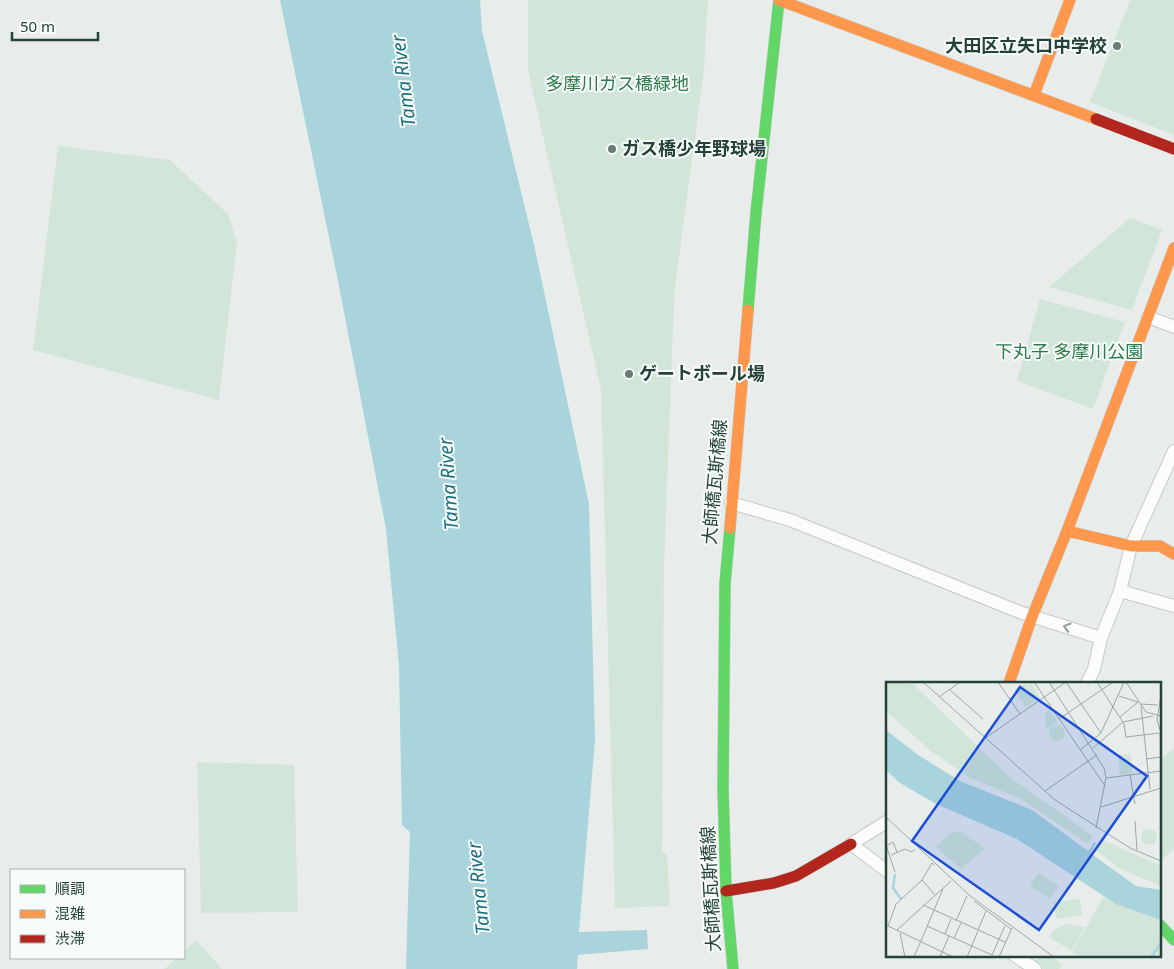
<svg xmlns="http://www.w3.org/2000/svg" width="1174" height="969" font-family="'Noto Sans','Noto Sans JP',sans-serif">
<rect width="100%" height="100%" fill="#e8edeb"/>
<path fill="#d1e6d8" d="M528 0H708L704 70 675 288 673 327 664 567 662 852 667 854 670 906 615 908 601 390 528 71Z
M1130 0H1174V135L1090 102Z
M58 146 170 160 228 214 237 242 219 400 33 350Z
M1130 218 1162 230 1132 310 1049 287Z
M1040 299 1125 322 1093 409 1017 381Z
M1174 748V849L1160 861V760Z
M197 762 294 765 298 912 201 913Z
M196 940 222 969H164L177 958H184V951Z
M1043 955H1051L1062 965 1059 969H1043L1034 962Z"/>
<path fill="#a9d4db" d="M280 0H480L482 31 535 249 589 504 595 740 579 932 647 930 648 949 578 955 577 969H406L410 832 402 825 399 666 386 529 337 276Z"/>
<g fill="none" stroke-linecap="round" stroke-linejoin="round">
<g stroke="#c5cac8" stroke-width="14">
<path id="street" d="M1148 317 1174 327
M731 503 790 520 1022 613 1101 638
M1120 591 1174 606
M1087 683 1094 669 1101 638 1120 591 1131 546 1174 451
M888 821 851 844 888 872
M1014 955 1035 969"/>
</g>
<g stroke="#c3cbc8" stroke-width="12">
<path id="fast" d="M748 310 756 213 779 0
M730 528 725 583 723 789 726 891 733 969
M1160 925 1174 940"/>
</g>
<g stroke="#c3cbc8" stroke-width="12">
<path id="slow" d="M779 0 1096 119
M1034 95 1070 0
M730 528 748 310
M1067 531 1131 546H1160L1174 554
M1009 683 1032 617 1067 531 1174 248"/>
</g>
<g stroke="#c3cbc8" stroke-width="12">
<path id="jam" d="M1096 119 1174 149
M726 891 774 883 796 876 851 844"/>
</g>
<use href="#street" stroke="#fcfcfc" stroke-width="12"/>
<use href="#fast" stroke="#63d668" stroke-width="11"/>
<use href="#slow" stroke="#ff974d" stroke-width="11"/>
<use href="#jam" stroke="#b3261e" stroke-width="11"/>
</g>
<defs><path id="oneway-chevron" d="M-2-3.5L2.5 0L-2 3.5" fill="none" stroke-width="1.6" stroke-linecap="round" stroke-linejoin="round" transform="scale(1.25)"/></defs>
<use stroke="#909f9b" href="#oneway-chevron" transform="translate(1067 627) rotate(-163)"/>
<g fill="#697e78" stroke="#f7fbf9" stroke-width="2">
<circle cx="1117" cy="46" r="5"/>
<circle cx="612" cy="149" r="5"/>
<circle cx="629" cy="374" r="5"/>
</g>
<g text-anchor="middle" stroke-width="4" stroke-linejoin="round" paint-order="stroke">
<g font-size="18" font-weight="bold" fill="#24423a" stroke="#f7fbf9" text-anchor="start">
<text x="1107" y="52" text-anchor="end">大田区立矢口中学校</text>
<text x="622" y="155">ガス橋少年野球場</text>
<text x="639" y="380">ゲートボール場</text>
</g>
<g font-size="18" fill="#2d7a4b" stroke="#f7fbf9">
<text x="617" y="90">多摩川ガス橋緑地</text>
<text x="1069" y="358">下丸子 多摩川公園</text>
</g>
<g font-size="18" fill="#24423a" stroke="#f7fbf9">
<text transform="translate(715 482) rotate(-85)" y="6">大師橋瓦斯橋線</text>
<text transform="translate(711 889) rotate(-93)" y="6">大師橋瓦斯橋線</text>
</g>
<g font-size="19" font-style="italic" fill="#1c6f80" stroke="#f7fbf9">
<text transform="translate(403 81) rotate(-97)" y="7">Tama River</text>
<text transform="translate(448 484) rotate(-94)" y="7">Tama River</text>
<text transform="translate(478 888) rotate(-96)" y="7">Tama River</text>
</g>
</g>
<g transform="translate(886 682)">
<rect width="275" height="275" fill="#e8edeb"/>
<path d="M0 0 27 2 126 97 207 154 202 162 133 116 84 96 45 69 0 29ZM139 1 142 4 145 2 154 16 140 25 128 8ZM163 28 171 39 160 48 159 31ZM163 51a8 8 0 1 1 16 0a8 8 0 1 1-16 0ZM244 72 247 91 234 93 232 73ZM255 155a8 8 0 1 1 16 0a8 8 0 1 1-16 0ZM75 149 99 167 75 187 50 165 62 152ZM217 158 275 184V204L236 188 210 169ZM153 191 173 204 164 217 144 204ZM217 215 275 238V275H192L186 271ZM194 217 196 233 170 237 168 220ZM181 242 199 245 186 269 163 255 169 247Z" fill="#d1e6d8"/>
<path d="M0 48 32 73 74 99 146 128 202 169 208 160 210 161 205 171 211 176 250 204 275 208V238L230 222 131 157 50 122 14 101 0 88Z" fill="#a9d4db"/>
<path fill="none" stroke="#a9d4db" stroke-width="2.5" d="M9 192 7 206 15 217M265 275 275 261"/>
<path fill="none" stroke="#9aa9a4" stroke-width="1" d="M37 0 169 118 244 166 275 179M112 0 134 32M148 0 219 104M163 0 218 86 220 96 210 146M180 0 215 51M211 0 238 42 240 55 273 51M240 0 260 30 275 34M64 8 97 37M233 14 252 20M53 15 74 0M254 22 272 23M255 24 264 107M234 35 252 20M173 37 227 0M274 51 275 67M275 51 271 38 275 13M98 57 180 0M207 66 237 40 267 34M194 68 215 51 238 0M260 77 275 75M244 93 249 122M220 96 275 89M159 109 211 73M215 125 275 106M0 135 83 213 168 275M249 139 251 168M0 163 9 190M0 164 7 160 11 170M5 173 19 167 26 170 29 167M36 198 49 213M88 219 125 247M37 223 119 260M70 239 81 214M0 243 67 275M2 244 10 222 36 198 46 181 48 183M41 244 106 273M11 248 65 199M92 248 100 229M14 251 19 275M59 252 65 237M68 256 75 241M106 273 119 244M28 275 57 207M54 275 63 254M81 275 92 249M113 275 126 246"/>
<path fill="#1d4ed8" fill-opacity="0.15" stroke="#1d4ed8" stroke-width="2.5" d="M134 5 261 94 153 248 26 159Z"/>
<rect width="275" height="275" fill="none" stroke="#24423a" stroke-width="2.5"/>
</g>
<rect x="10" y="869" width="175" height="90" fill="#f7fbf9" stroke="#a3b1ad"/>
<rect x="20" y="885" width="25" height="8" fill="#63d668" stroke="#a3b1ad"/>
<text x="55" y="894" font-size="15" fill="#24423a">順調</text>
<rect x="20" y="910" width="25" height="8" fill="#ff974d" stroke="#a3b1ad"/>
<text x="55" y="919" font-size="15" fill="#24423a">混雑</text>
<rect x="20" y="935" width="25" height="8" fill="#b3261e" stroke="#a3b1ad"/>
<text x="55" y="944" font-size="15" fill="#24423a">渋滞</text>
<path d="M12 32v8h86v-8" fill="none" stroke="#24423a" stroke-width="2.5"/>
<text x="20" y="32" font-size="15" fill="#24423a" stroke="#f7fbf9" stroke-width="4" paint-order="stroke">50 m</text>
</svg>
